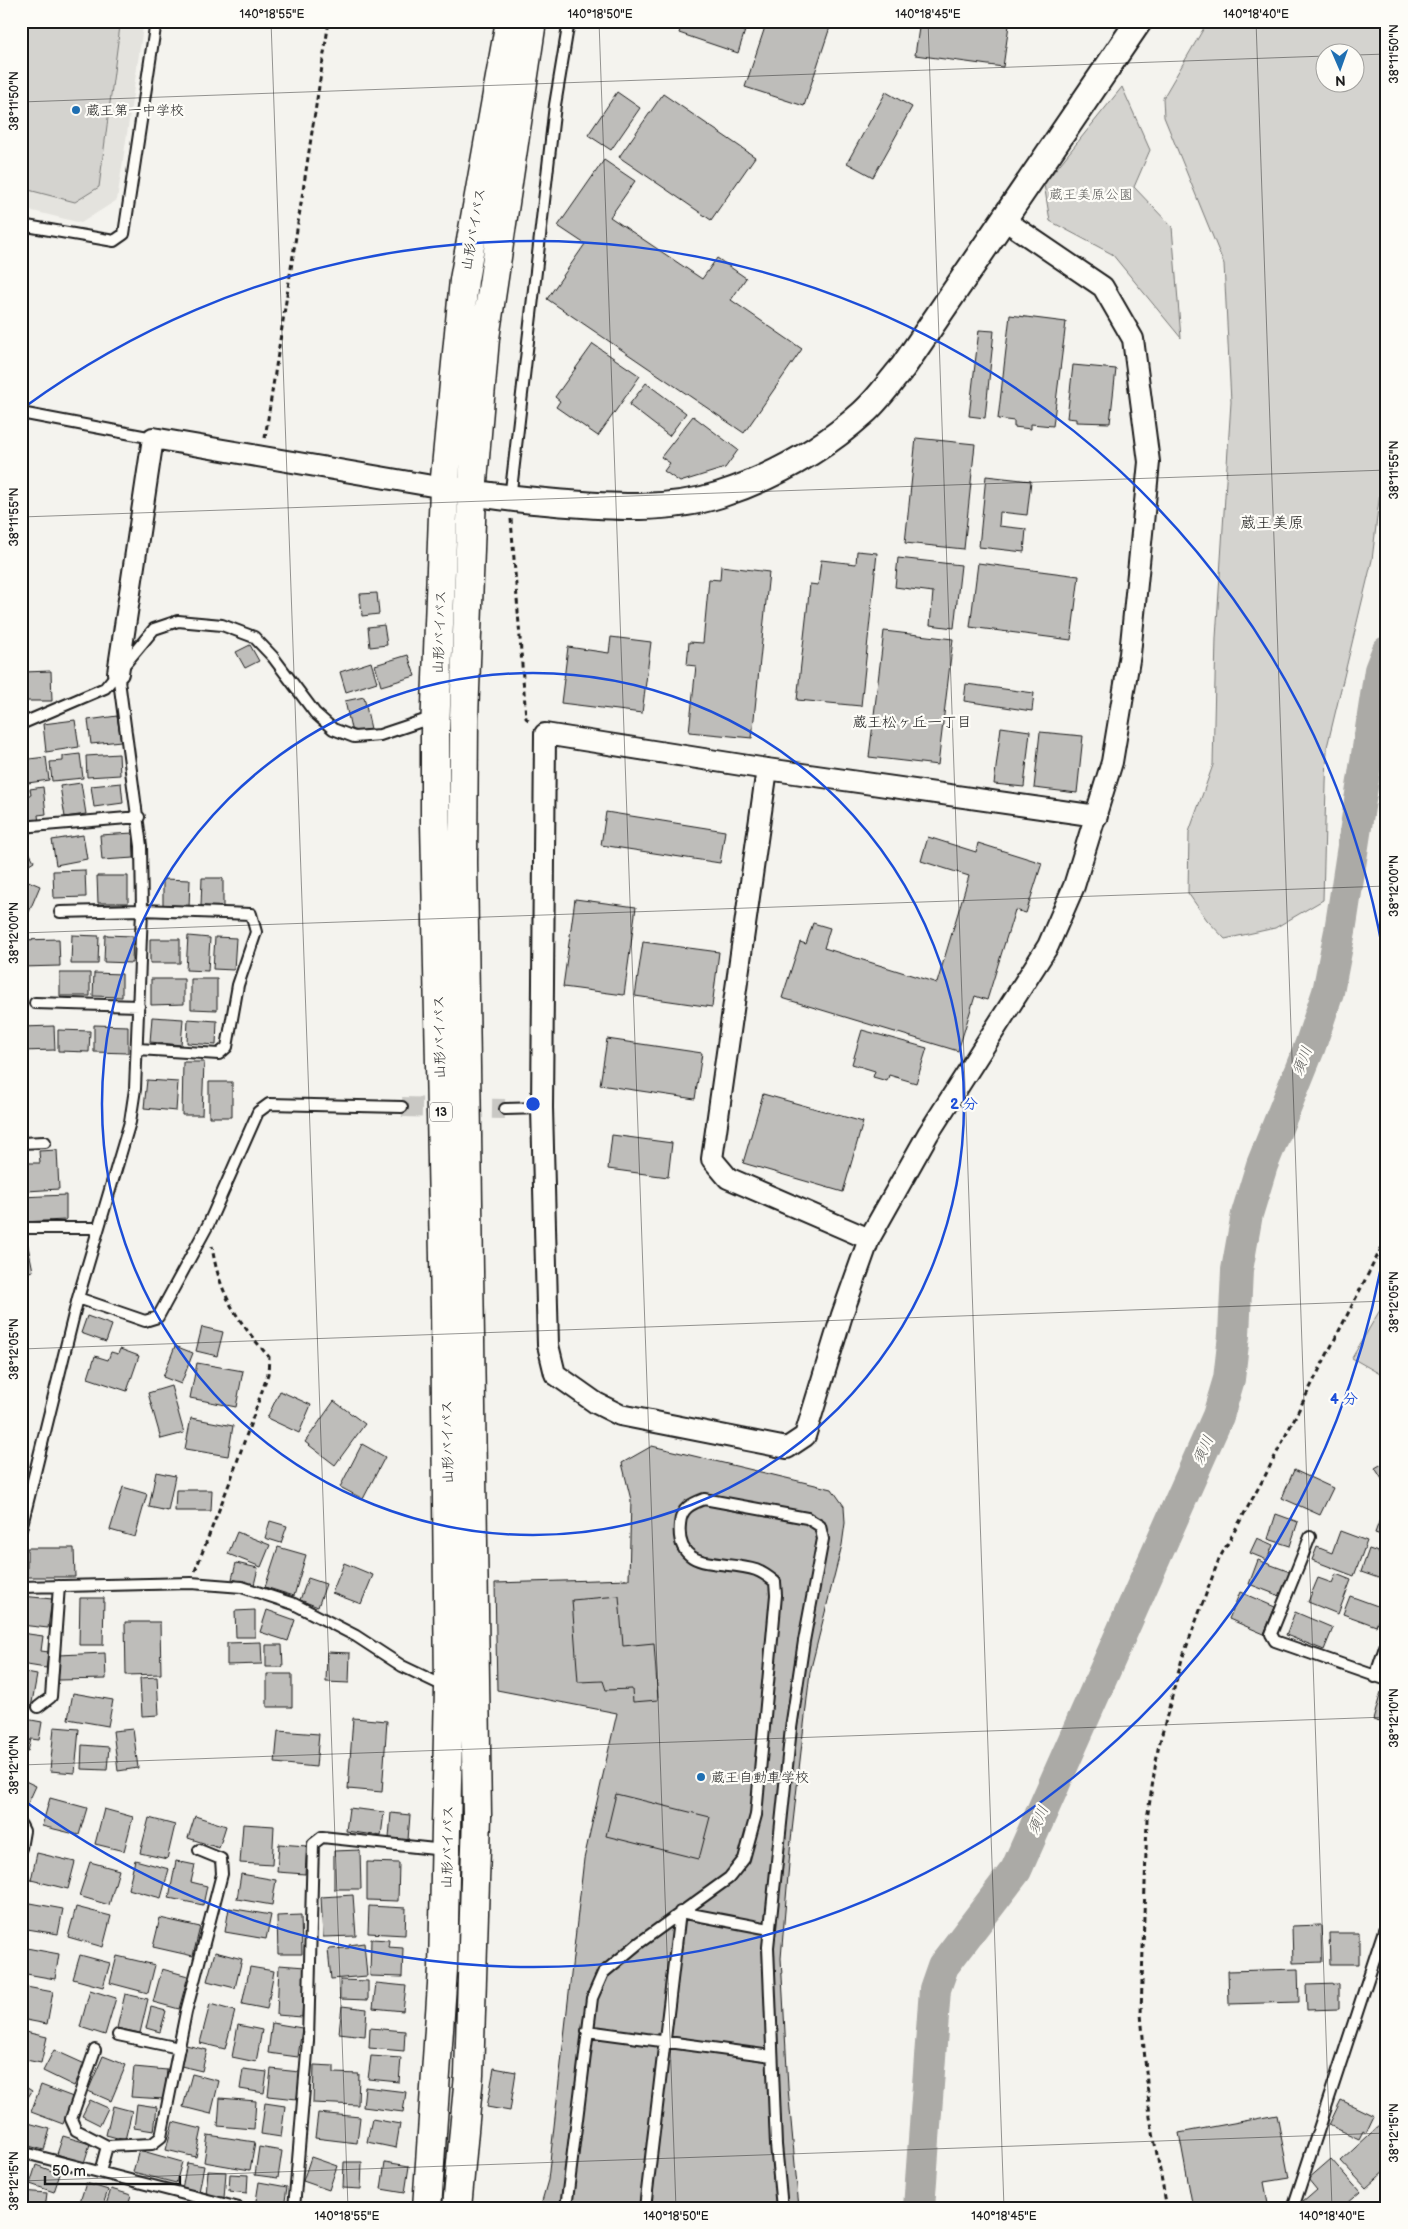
<svg xmlns="http://www.w3.org/2000/svg" width="1408" height="2229" font-family="'Balsamiq Sans','Klee One',sans-serif">
<rect width="100%" height="100%" fill="#f4f3ee"/>
<filter id="ink" filterUnits="userSpaceOnUse"><feTurbulence type="fractalNoise" baseFrequency=".02" numOctaves="2"/><feDisplacementMap in="SourceGraphic" scale="10" xChannelSelector="R" yChannelSelector="G"/><feConvolveMatrix kernelMatrix="1 2 1 2 8 2 1 2 1" color-interpolation-filters="sRGB"/></filter>
<g filter="url(#ink)">
<path fill="#e4e3de" d="M21 21H144L117 200 81 223 21 208Z"/>
<path fill="#d4d3cf" stroke="#787876" fill-rule="evenodd" d="M21 21H90L120 26 99 187 75 202 21 188Z
M1208 21H1387V432L1372 560 1327 747 1323 900 1275 928 1225 939 1207 920 1188 893 1189 832 1213 765 1216 638 1231 402 1224 264 1164 117 1163 98ZM1326 52H1356V82H1326Z
M1122 87 1150 150 1134 187 1172 227 1181 338 1112 254 1050 221 1044 184Z
M1387 1298V1378L1352 1358Z"/>
<g fill="none" stroke-linecap="round" stroke-linejoin="round">
<path stroke="#abaaa6" stroke-width="32" d="M919 2208 935 1989 943 1966 1016 1870 1218 1416 1229 1379 1234 1335 1237 1270 1247 1214 1262 1165 1310 1046 1328 992 1340 931 1380 670 1387 652"/>
</g>
<path fill="#bebdba" stroke="#1c1c1c" d="M683 21H748L738 53 679 33Z
M767 21H832L804 106 745 87Z
M920 21H985L1009 25 1003 67 915 55Z
M617 92 640 108 611 150 588 135Z
M886 92 912 107 873 177 847 163Z
M663 94 755 157 711 220 619 157Z
M604 160 635 181 610 217 702 279 717 258 746 278 731 300 802 349 744 433 547 299 585 244 558 226Z
M1010 315 1066 322 1053 426 1031 424V429L1014 427V421L998 419Z
M979 330 994 331 985 418 969 416Z
M593 344 640 376 598 436 556 407 560 401 555 397Z
M1073 365 1116 369 1110 423 1076 422V419L1067 418Z
M646 383 686 413 669 436 629 405Z
M693 416 738 450 725 468 680 482 664 471 670 463 661 457Z
M916 438 975 444 964 549 905 543Z
M986 476 1031 481 1027 515 1000 512 999 526 1026 529 1024 552 979 547Z
M857 551 877 553 861 706 797 700 810 584 818 585 821 560 856 564Z
M898 558 961 565 954 628 930 625 933 592 895 587Z
M978 563 1079 576 1071 640 970 627Z
M721 566 769 572 752 738 689 732 696 666 687 665 689 642 703 643 709 579 720 580Z
M377 593 379 614 362 616 360 594Z
M384 625 387 645 370 647 368 627Z
M884 631 953 639 938 765 869 757Z
M611 637 651 642 642 713 561 703 568 647 609 653Z
M250 645 259 661 245 668 236 652Z
M408 655 415 676 381 686 375 665Z
M371 662 377 682 346 692 340 672Z
M51 671 52 701H25L24 672Z
M966 684 1034 693 1032 711 964 701Z
M364 697 371 729 352 733 345 701Z
M117 716 121 741 91 744 88 720Z
M75 720 79 747 46 752 43 724Z
M1001 727 1030 731 1024 787 994 784Z
M1040 732 1083 736 1077 793 1034 788Z
M80 754 83 778 52 781 50 762 63 761V756Z
M119 754 120 775 87 777 86 756Z
M46 757 49 780 21 784V760Z
M81 783 86 814 65 817 60 786Z
M121 783 123 803 94 807 91 786Z
M43 787 46 814 38 815 39 823 28 824 25 795H31L30 789Z
M606 812 725 831 720 863 601 845Z
M133 833 134 858 102 860 100 835Z
M83 835 87 859 56 865 52 840Z
M928 837 976 852 978 843 1042 863 1026 913 1015 910 987 1000 975 996 958 1051 782 998 800 942 806 944 813 923 830 928 824 948 937 983 969 876 921 861Z
M24 843 34 861 21 869V845Z
M85 870 86 897 54 898 53 871Z
M97 876H128V903H98Z
M21 878 40 886 29 912 21 909Z
M202 878H223V907L201 906Z
M163 879 190 880 189 907 163 906Z
M575 899 636 907 624 995 563 987Z
M72 935 99 936 98 964H71Z
M105 935 133 936 132 963 104 962Z
M188 936 210 938 208 971 186 970Z
M215 937 236 938 234 970 213 969Z
M59 939 60 966 21 967V940Z
M150 939H180V963H150Z
M643 942 719 952 712 1007 635 996Z
M60 973H90V996H60Z
M94 973 122 974V997L93 996Z
M151 979H184V1004L151 1005Z
M191 979H217V1010L191 1009Z
M152 1017 183 1019 181 1045 150 1042Z
M188 1019 217 1021 216 1045 187 1043Z
M94 1025 128 1026V1053L94 1052Z
M54 1026 55 1050 21 1051V1027Z
M58 1030 90 1031 89 1052 58 1051Z
M862 1030 927 1048 916 1083 889 1075 887 1081 873 1077 875 1071 852 1064Z
M607 1039 702 1053 695 1099 600 1085Z
M183 1062H204L202 1115H182Z
M147 1080 178 1082 176 1111 144 1108Z
M209 1082H232V1117H209Z
M763 1094 863 1122 843 1192 743 1163Z
M612 1135 672 1143 668 1177 608 1169Z
M57 1150 59 1189 27 1191 26 1163H40L39 1151Z
M66 1195V1220L21 1222V1197Z
M27 1241 33 1271 21 1274V1242Z
M87 1316 112 1325 106 1342 81 1333Z
M202 1327 223 1332 217 1356 196 1351Z
M175 1346 193 1353 181 1384 163 1377Z
M120 1349 139 1356 127 1391 88 1378 95 1356 108 1360 111 1352 118 1354Z
M197 1363 243 1371 236 1407 190 1398Z
M171 1386 184 1433 161 1439 148 1393Z
M280 1391 311 1405 299 1433 267 1418Z
M334 1401 365 1424 335 1465 305 1442Z
M191 1418 233 1426 228 1456 185 1449Z
M362 1444 385 1457 363 1499 340 1487Z
M652 1446 832 1489 844 1506 845 1523 842 1545 810 1672 791 1840 781 1958 788 2088 799 2208H540L548 2180 584 1859 617 1713 497 1690 495 1583 629 1579 631 1500 622 1463Z
M1387 1461V1487L1375 1468Z
M1294 1470 1333 1488 1320 1515 1282 1498Z
M156 1472 175 1476 168 1511 149 1507Z
M123 1487 147 1494 135 1537 110 1530Z
M176 1490H212L211 1511H175Z
M1383 1511 1387 1512V1537L1375 1533Z
M1276 1514 1298 1522 1290 1546 1268 1539Z
M270 1521 287 1526 281 1543 265 1538Z
M1340 1531 1367 1541 1354 1576 1312 1560 1317 1547 1332 1553Z
M237 1532 270 1545 261 1567 228 1554Z
M1257 1538 1273 1545 1267 1560 1250 1553Z
M278 1547 306 1555 294 1596 265 1587Z
M27 1548H74L75 1577H27Z
M1369 1549 1387 1555V1581L1361 1572Z
M1258 1560 1290 1572 1280 1596 1249 1584Z
M236 1563 258 1568 254 1585 232 1579Z
M344 1563 373 1575 361 1604 332 1593Z
M1336 1574 1351 1580 1338 1614 1308 1602 1318 1578 1332 1583Z
M308 1578 326 1584 318 1607 300 1600Z
M1240 1592 1275 1607 1264 1634 1229 1619Z
M22 1596 52 1599 48 1628 21 1625Z
M619 1596 623 1646 654 1643 658 1700 633 1702 632 1689 606 1690 603 1681 578 1682 572 1600Z
M1350 1596 1383 1608 1376 1626 1343 1614Z
M80 1598H104L103 1645H79Z
M255 1610V1637H236L235 1611Z
M267 1610 295 1620 288 1641 260 1632Z
M1295 1612 1333 1628 1324 1650 1286 1635Z
M125 1622H160L161 1674 126 1675Z
M21 1633 43 1636 41 1651 49 1652 46 1668 21 1664Z
M261 1642 262 1664 227 1665V1643Z
M266 1645H282L283 1667H266Z
M327 1652 350 1653 349 1683 326 1682Z
M105 1653 106 1679 58 1680V1655Z
M21 1672 37 1675 31 1708 21 1707Z
M267 1674H292V1707H267Z
M157 1677 159 1715 142 1716 140 1678Z
M1381 1692 1387 1694V1724L1373 1720Z
M73 1693 113 1700 108 1726 68 1719Z
M353 1718 387 1721 382 1792 348 1789Z
M26 1719 42 1722 39 1740 31 1739 28 1751 21 1750V1724L25 1725Z
M54 1727 79 1729 75 1773 50 1771Z
M133 1729 138 1768 118 1771 113 1731Z
M278 1731 319 1734 316 1767 275 1763Z
M82 1745 109 1747 107 1770 81 1769Z
M21 1779 36 1786 25 1810 21 1808Z
M616 1794 710 1817 699 1859 606 1836Z
M50 1798 87 1808 79 1835 42 1826Z
M349 1808 384 1812 381 1836 346 1831Z
M104 1809 133 1817 124 1851 95 1844Z
M391 1813 410 1815 408 1840 389 1838Z
M195 1816 226 1826 219 1848 188 1838Z
M149 1818 175 1825 167 1859 140 1853Z
M243 1824 274 1826 272 1865 240 1863Z
M279 1844 307 1846 305 1874 277 1872Z
M360 1850 361 1889H334V1851Z
M37 1853 75 1862 68 1889 31 1880Z
M135 1860 169 1869 161 1898 128 1889Z
M176 1861 195 1865 191 1882 207 1886 203 1905 169 1898Z
M90 1862 119 1870 109 1905 79 1896Z
M367 1862 399 1863 398 1901 367 1900Z
M241 1874 276 1880 272 1905 237 1899Z
M353 1895 356 1936 323 1937 321 1897Z
M25 1902 63 1909 58 1934 21 1928Z
M369 1906 406 1908 405 1935 368 1933Z
M76 1907 111 1916 103 1947 68 1937Z
M229 1908 271 1915 266 1939 225 1932Z
M301 1915 302 1954H278L277 1916Z
M160 1918 200 1927 193 1956 153 1947Z
M1321 1925 1322 1962 1293 1963 1292 1926Z
M1329 1933H1359V1964H1330Z
M371 1939 389 1940 388 1947 403 1948 402 1977 370 1976Z
M364 1943 367 1976 331 1979 328 1949 349 1948V1945Z
M21 1947 59 1954 55 1979 21 1973Z
M215 1952 242 1959 235 1988 207 1981Z
M80 1955 110 1963 103 1987 73 1979Z
M117 1956 155 1965 148 1993 110 1983Z
M279 1965 305 1967 302 2017 277 2015Z
M250 1967 274 1971 267 2009 242 2004Z
M162 1969 188 1976 179 2009 153 2002Z
M1298 1969 1299 2002 1229 2004 1228 1971Z
M340 1980 368 1981V2000L340 1999Z
M376 1983 406 1986 403 2011 373 2008Z
M1339 1984V2009L1307 2010 1306 1985Z
M21 1986 53 1992 47 2024 21 2019Z
M90 1990 116 1998 105 2035 80 2027Z
M125 1994 148 1999 140 2033 117 2028Z
M210 2004 235 2011 225 2049 200 2043Z
M342 2006 367 2009 365 2036 339 2033Z
M151 2007 166 2011 160 2032 146 2028Z
M272 2023 302 2028 298 2057 268 2053Z
M238 2025 262 2030 256 2062 232 2057Z
M370 2028 405 2031 404 2051 369 2048Z
M21 2031 47 2037 41 2063 21 2059Z
M186 2045 207 2050 202 2071 181 2066Z
M54 2050 85 2064 74 2086 43 2071Z
M103 2056 126 2065 111 2101 88 2091Z
M371 2056 401 2058 399 2082 368 2079Z
M314 2065 334 2066V2073L359 2074 358 2105 313 2103Z
M134 2067 167 2070 164 2099 131 2097Z
M494 2068 516 2072 510 2111 487 2107Z
M243 2069 267 2072 264 2093 240 2089Z
M271 2069 300 2072 297 2099 268 2096Z
M192 2074 219 2081 211 2114 183 2107Z
M21 2084 32 2091 21 2108Z
M41 2085 73 2097 63 2124 31 2112Z
M365 2087 406 2092 403 2112 363 2107Z
M220 2098 256 2101 254 2129 218 2126Z
M90 2100 108 2108 100 2125 82 2116Z
M1341 2100 1374 2116 1366 2133 1363 2131 1359 2139 1329 2125Z
M265 2103 285 2106 281 2137 261 2134Z
M137 2104 157 2107 154 2131 134 2128Z
M113 2106 132 2111 125 2140 106 2135Z
M318 2113 360 2117 357 2143 315 2138Z
M1277 2115 1289 2178 1264 2182 1269 2208H1193L1179 2133Z
M372 2119 400 2124 396 2148 367 2142Z
M21 2121 50 2129 44 2150 21 2144Z
M173 2122 202 2129 196 2157 166 2150Z
M1383 2122 1387 2125V2169L1366 2188 1341 2161Z
M208 2135 255 2142 250 2170 204 2162Z
M63 2136 90 2144 84 2163 57 2154Z
M259 2147 282 2151 278 2178 255 2175Z
M139 2150 182 2162 176 2183 133 2172Z
M311 2157 337 2166 329 2190 303 2181Z
M1331 2159 1360 2192 1341 2208H1307L1302 2203 1317 2190 1308 2179Z
M344 2162H362L361 2189 343 2188Z
M385 2162 409 2166 405 2193 381 2189Z
M187 2163 204 2166 199 2192 182 2189Z
M36 2165 60 2174 54 2192 30 2184Z
M208 2171 226 2172 224 2198 206 2196Z
M230 2174 248 2175 247 2193 229 2191Z
M259 2182 287 2187 284 2208 255 2207Z
M86 2183 108 2190 102 2208H78Z
M111 2189 131 2195 127 2208H105Z
M21 2191 47 2193 45 2208H21Z"/>
<g fill="none" stroke-linecap="round" stroke-linejoin="round">
<path stroke="#c9c8c4" stroke-width="20" stroke-dasharray="20 10" stroke-linecap="butt" d="M402 1107 505 1109"/>
<g stroke="#1c1c1c" stroke-width="14">
<path id="service" d="M21 225 114 241 124 234 156 21
M21 413 153 438
M510 499 555 105 569 21
M21 724 105 688 154 629 178 621 222 625 254 637 273 657 315 713 333 729 354 737 380 735 434 717
M21 827 139 817
M60 912 142 910 251 914 256 932 238 985 227 1047 219 1054 138 1049
M35 1003 139 1006
M505 1109 542 1108
M21 1143 45 1142
M21 1228H97
M78 1298 145 1321 158 1317 209 1223 258 1112 269 1104 402 1107
M21 1529 78 1298 130 1122 135 1089 142 910 141 846 118 673
M1310 1537 1271 1634 1275 1641 1387 1680
M21 1587 191 1583 242 1587 294 1604 356 1636 402 1666 446 1687
M1375 1677 1387 1641
M38 1707 51 1697 59 1586
M21 1825 24 1831 21 1848
M587 2031 772 2056
M118 2035 179 2048
M95 2050 71 2119 76 2130 107 2146
M21 2152 239 2208
M100 2172 107 2146 152 2144 161 2137 186 2012 222 1874 221 1859 199 1850
M294 2208 308 2041 313 1844 322 1837 444 1850
M566 2208 592 1998 603 1973 639 1943 729 1878 744 1859 756 1815 776 1595 775 1582C769 1577 764 1573 756 1570 724 1559 675 1574 680 1524 681 1508 691 1504 704 1499L807 1518 820 1526 823 1539 804 1641 791 1728 768 1947 776 2145 782 2208
M645 2208 680 1912 770 1929
M1293 2208 1387 1921"/>
</g>
<g stroke="#1c1c1c" stroke-width="24">
<path id="minor" d="M1003 219 1103 287 1133 339 1149 462 1130 654 1112 762 1074 886 1048 946 928 1134 869 1239 842 1315 805 1436 787 1448 620 1415 596 1403 555 1374 548 1345 542 1108 545 734 767 769 1097 816
M118 673 153 438 444 488
M767 769 712 1159 728 1178 869 1239"/>
</g>
<g stroke="#1c1c1c" stroke-width="29">
<path id="tertiary" d="M451 489C488 496 524 500 561 503 613 507 668 511 719 495 771 478 822 450 863 413 878 400 890 382 903 367L1139 21"/>
</g>
<g stroke="#1c1c1c" stroke-width="31">
<path id="trunk" d="M427 2208 443 1969 449 1688 445 1306 435 822V733L444 488 464 280 510 21
M457 2208 469 2075 477 1816 463 863 464 718 472 493 485 338 532 21"/>
</g>
<path stroke="#1c1c1c" stroke-width="3" stroke-dasharray="5 4" stroke-linecap="butt" d="M265 438 329 21
M511 519 526 718 531 722
M195 1571 231 1479 268 1374 269 1357C238 1321 219 1295 212 1246
M1167 2208 1150 2117 1141 2014 1147 1819 1158 1749 1182 1659 1219 1559 1265 1476 1387 1237"/>
<use href="#service" stroke="#fdfcf7" stroke-width="10"/>
<use href="#minor" stroke="#fdfcf7" stroke-width="20"/>
<use href="#tertiary" stroke="#fdfcf7" stroke-width="25"/>
<use href="#trunk" stroke="#fdfcf7" stroke-width="28"/>
</g>
</g>
<path fill="none" stroke="#1c1c1c" stroke-width="1" stroke-opacity="0.45" d="M271 21 348 2208M599 21 676 2208M928 21 1004 2208M1256 21 1332 2208M1356 55 1387 54M21 102 1326 56M21 517 1387 470M21 933 1387 886M21 1349 1387 1301M21 1765 1387 1717M21 2181 1387 2133"/>
<g fill="none" stroke="#1d4ed8" stroke-width="2.5">
<circle cx="533" cy="1104" r="431"/>
<path d="M1387 1232A863 863 0 0 1 26 1802M26 406A863 863 0 0 1 1387 976"/>
</g>
<g fill="#1f6fb2" stroke="#fdfcf7" stroke-width="2">
<circle cx="76" cy="110" r="5"/>
<circle cx="701" cy="1777" r="5"/>
</g>
<g text-anchor="middle" stroke-width="4.5" stroke-linejoin="round" paint-order="stroke">
<rect fill="#fdfcf7" stroke="#605f5e" stroke-width="1" x="430" y="1102.5" width="22" height="19" rx="4"/>
<g font-size="12" font-weight="bold" fill="#1c1c1c">
<text x="441" y="1116">13</text>
</g>
<g font-size="14" fill="#1c1c1c" stroke="#fdfcf7" text-anchor="start">
<text x="86" y="115">蔵王第一中学校</text>
<text x="711" y="1782">蔵王自動車学校</text>
</g>
<g font-size="14" fill="#5c5c5b" stroke="#fdfcf7">
<text x="1091" y="199">蔵王美原公園</text>
</g>
<g font-size="14" fill="#1c1c1c" stroke="#fdfcf7">
<text transform="translate(473 229) rotate(-80)" y="5">山形バイパス</text>
<text transform="translate(439 632) rotate(-88)" y="5">山形バイパス</text>
<text transform="translate(439 1037) rotate(-91)" y="5">山形バイパス</text>
<text transform="translate(447 1442) rotate(-91)" y="5">山形バイパス</text>
<text transform="translate(447 1847) rotate(-89)" y="5">山形バイパス</text>
</g>
<g font-size="15" fill="#1c1c1c" stroke="#fdfcf7">
<text x="912" y="727">蔵王松ヶ丘一丁目</text>
</g>
<g font-size="15" font-style="italic" fill="#5c5c5a" stroke="#fdfcf7">
<text transform="translate(1302 1061) rotate(-69)" y="5">須川</text>
<text transform="translate(1203 1450) rotate(-66)" y="5">須川</text>
<text transform="translate(1038 1820) rotate(-66)" y="5">須川</text>
</g>
<g font-size="16" fill="#1c1c1c" stroke="#fdfcf7">
<text x="1272" y="528">蔵王美原</text>
</g>
</g>
<circle cx="533" cy="1104" r="8" fill="#1d4ed8" stroke="#fdfcf7" stroke-width="2.5"/>
<g font-size="15" text-anchor="middle" font-weight="bold" fill="#1d4ed8" stroke="#fdfcf7" stroke-width="4.5" stroke-linejoin="round" paint-order="stroke">
<text x="964" y="1109">2 分</text>
<text x="1344" y="1404">4 分</text>
</g>
<rect width="1408" height="2229" fill="none" stroke="#fdfcf7" stroke-width="55"/>
<g transform="translate(1340 68) rotate(178)"><circle r="24" fill="#fdfcf7" stroke="#a3a29f"/>
<path d="M0-4L9 19L0 12L-9 19Z" fill="#1f6fb2"/>
<text y="-8" font-size="14" font-weight="bold" text-anchor="middle" fill="#1c1c1c">N</text>
</g>
<path d="M45 2176v8h135v-8" fill="none" stroke="#1c1c1c" stroke-width="2.5"/>
<text x="52" y="2176" font-size="15" fill="#1c1c1c" stroke="#fdfcf7" stroke-width="4" paint-order="stroke">50 m</text>
<rect x="28" y="28" width="1352" height="2174" fill="none" stroke="#1c1c1c" stroke-width="2"/>
<g font-size="12" text-anchor="middle" fill="#1c1c1c">
<text x="272" y="18">140°18'55"E</text>
<text x="600" y="18">140°18'50"E</text>
<text x="928" y="18">140°18'45"E</text>
<text x="1256" y="18">140°18'40"E</text>
<text transform="translate(1394 54) rotate(-90)" y="4">38°11'50"N</text>
<text transform="translate(14 101) rotate(-90)" y="4">38°11'50"N</text>
<text transform="translate(1394 470) rotate(-90)" y="4">38°11'55"N</text>
<text transform="translate(14 517) rotate(-90)" y="4">38°11'55"N</text>
<text transform="translate(1394 886) rotate(-90)" y="4">38°12'00"N</text>
<text transform="translate(14 933) rotate(-90)" y="4">38°12'00"N</text>
<text transform="translate(1394 1302) rotate(-90)" y="4">38°12'05"N</text>
<text transform="translate(14 1349) rotate(-90)" y="4">38°12'05"N</text>
<text transform="translate(1394 1718) rotate(-90)" y="4">38°12'10"N</text>
<text transform="translate(14 1765) rotate(-90)" y="4">38°12'10"N</text>
<text transform="translate(1394 2133) rotate(-90)" y="4">38°12'15"N</text>
<text transform="translate(14 2181) rotate(-90)" y="4">38°12'15"N</text>
<text x="347" y="2220">140°18'55"E</text>
<text x="676" y="2220">140°18'50"E</text>
<text x="1004" y="2220">140°18'45"E</text>
<text x="1332" y="2220">140°18'40"E</text>
</g>
</svg>
